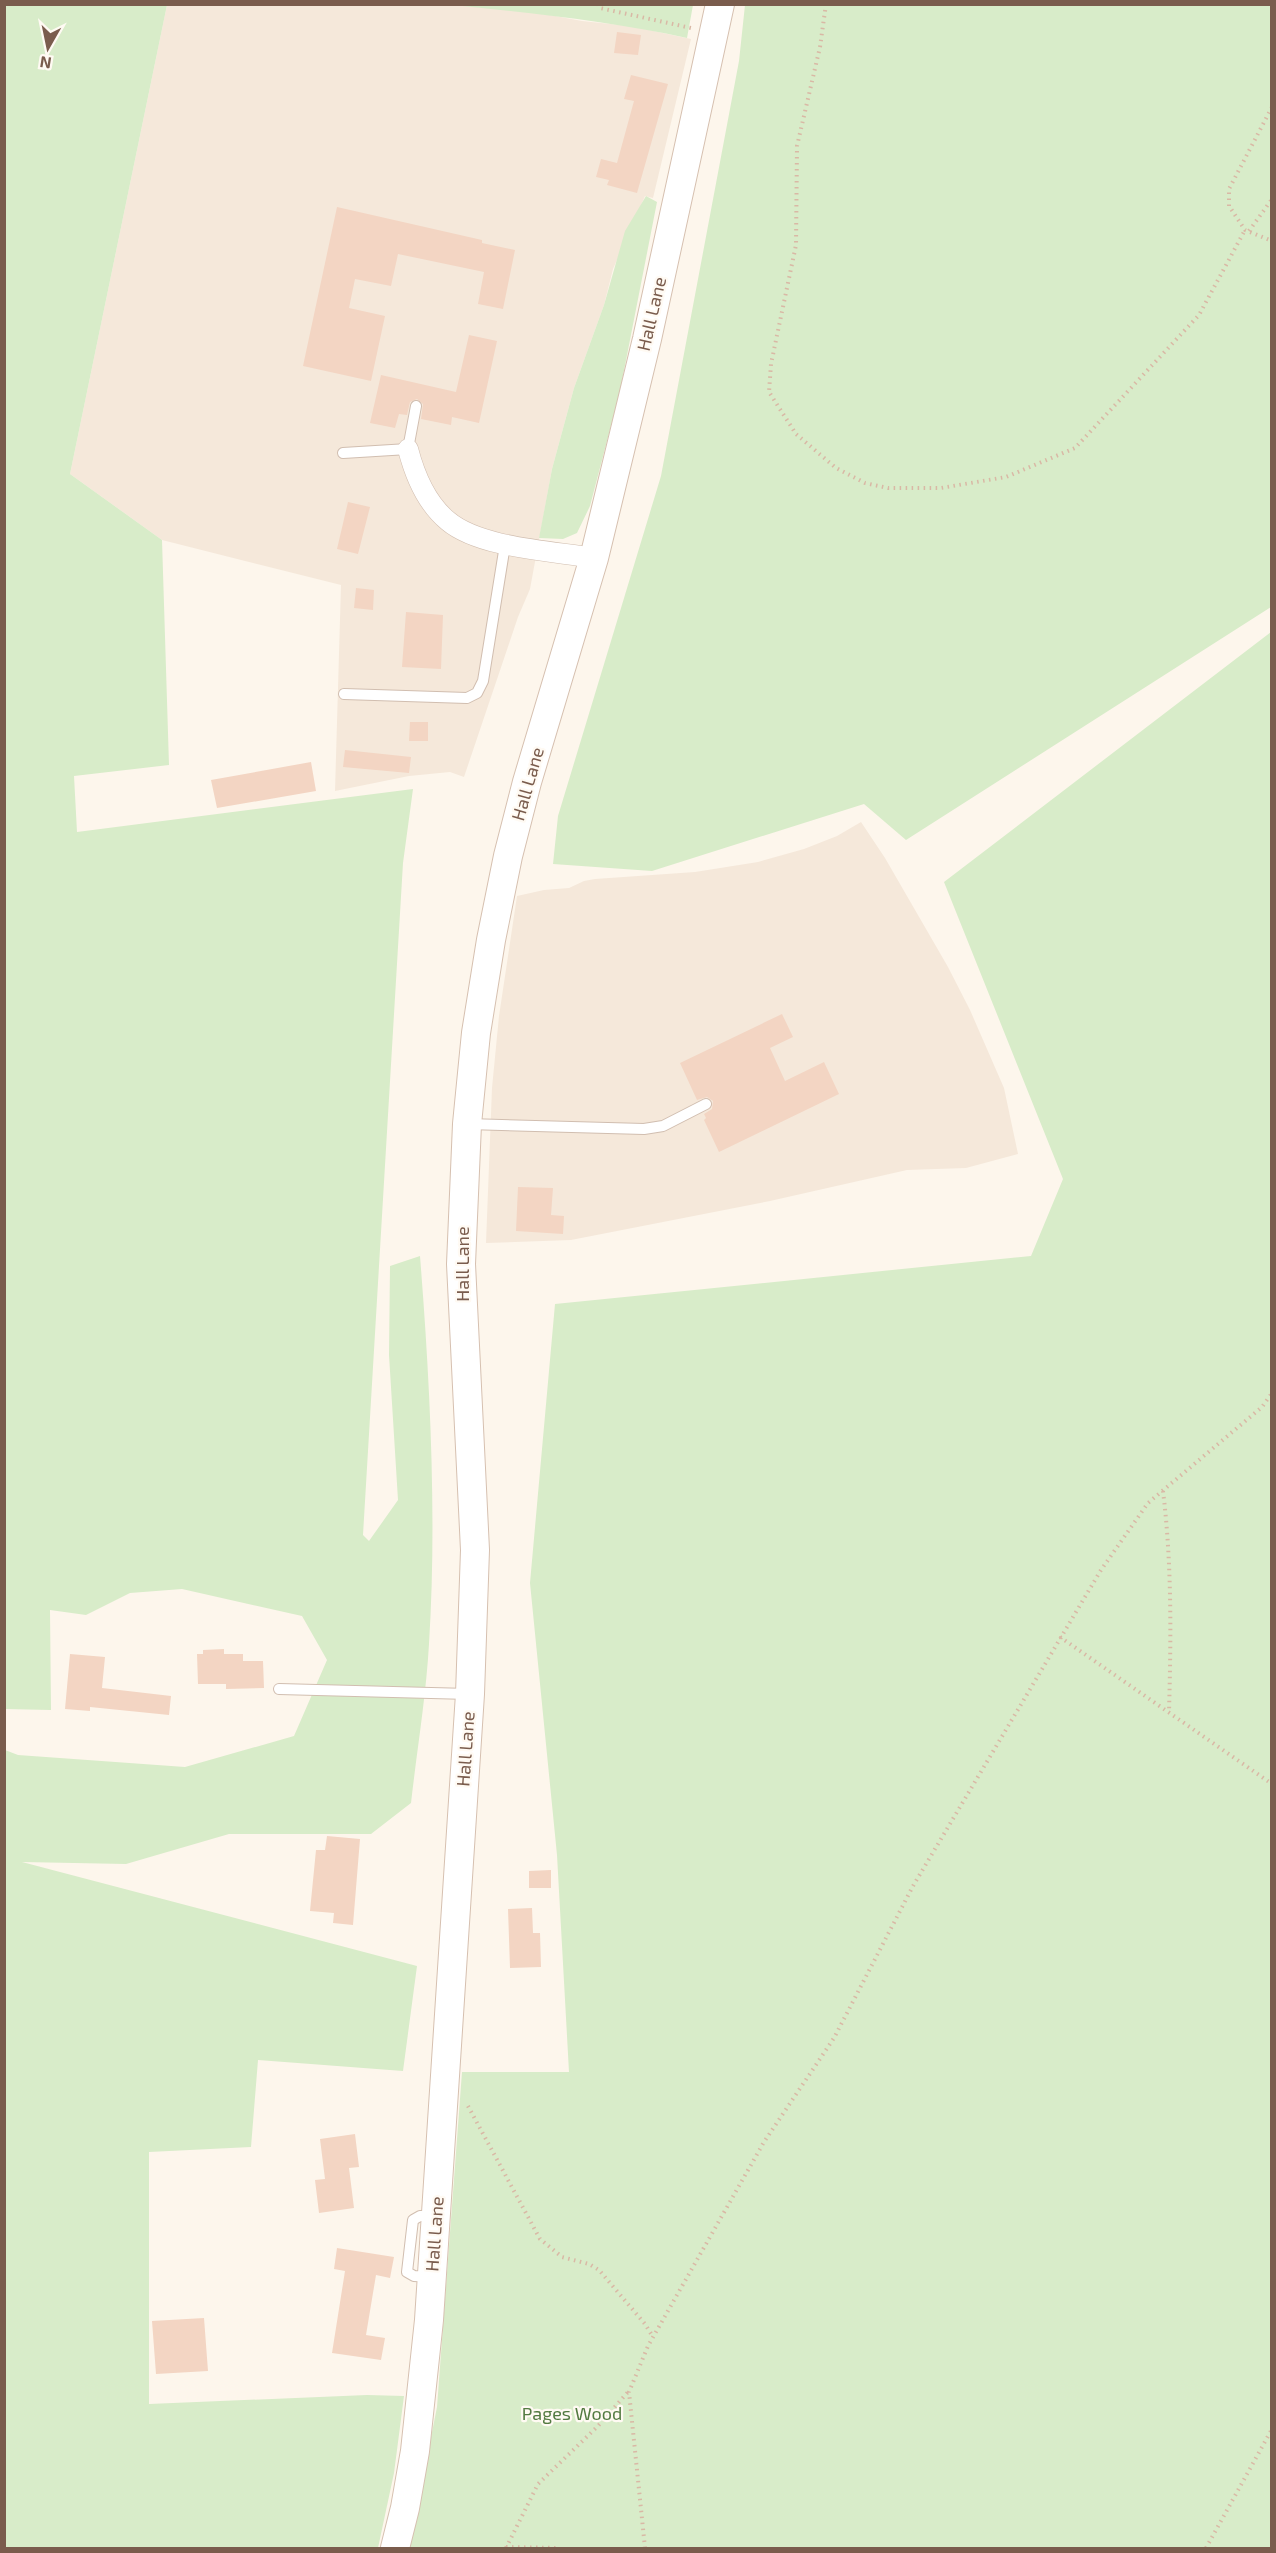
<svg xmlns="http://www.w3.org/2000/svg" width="1276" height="2553" font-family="'Exo 2',sans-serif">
<rect width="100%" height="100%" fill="#fdf6ec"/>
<path fill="#f5e8da" d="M167 5H453L534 12 582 21 630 26 691 39 653 198 645 196 613 269 604 305 574 388 552 469 530 589 518 617 464 777 450 772 409 776 335 791 341 585 162 540 70 474Z
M861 822 885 858 948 967 970 1010 1004 1088 1018 1154 966 1168 907 1170 770 1201 571 1240 486 1243 492 1088 499 1016 517 896 544 890 569 888 584 881 595 879 695 872 758 862 804 849 837 836Z"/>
<path fill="#d8ecc9" d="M5 5H167L70 474 162 540 169 765 74 776 77 832 413 789 403 863 363 1535 369 1541 398 1500 389 1355 390 1266 420 1256C430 1382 437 1517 429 1644 426 1697 417 1750 411 1803L371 1834H229L126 1864 22 1862 417 1966 403 2071 258 2060 251 2147 149 2152V2404L367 2395 404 2396 394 2473 378 2548H5V1750L18 1755 185 1767 294 1736 327 1660 302 1616 182 1589 130 1593 86 1615 50 1610 51 1710 5 1709Z
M453 5H693L687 38C610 21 531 13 453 5Z
M745 5H1271V607L906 840 864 804 652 871 553 864 558 816 661 476 739 61Z
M646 196 657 202 620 391 590 506 577 533 563 539 539 538 552 469 574 388 604 305 625 231Z
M1271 632V2548H409L437 2407 462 2072H569L557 1855 530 1583 555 1304 1031 1256 1063 1179 944 882Z"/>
<path fill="#f3d5c3" d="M617 32 641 35 638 55 614 53Z
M631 75 668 84 637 193 607 185 609 180 596 177 601 159 617 163 634 101 624 99Z
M337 207 482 240V243L515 250 503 309 478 304 484 272 398 254 391 286 355 279 349 308 385 316 371 381 303 366Z
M469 335 497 341 479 423 452 417 451 425 421 419 423 404 417 399 410 402 407 415 399 414 395 428 370 423 381 375 456 392Z
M348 502 370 507 358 554 337 549Z
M356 588 374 590 373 610 354 608Z
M406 612 443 615 441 669 402 667Z
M410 722H428V741H409Z
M345 750 411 757 409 773 343 767Z
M311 762 316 791 217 808 211 780Z
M782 1014 793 1037 770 1048 785 1081 824 1062 839 1094 719 1152 704 1120 706 1118 704 1114 712 1109 713 1101 707 1097 697 1100 680 1063Z
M518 1187 553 1188 551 1215 564 1216 563 1234 516 1231Z
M224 1649V1654H243V1661H263L264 1688 226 1689V1684H198L197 1654H203V1650Z
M70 1654 105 1657 102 1688 171 1696 169 1715 90 1707V1711L65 1709Z
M327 1836 360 1839 353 1925 333 1923 334 1913 310 1911 316 1850H325Z
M551 1870V1888H529V1871Z
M532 1908 533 1933H540L541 1967 510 1968 508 1909Z
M355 2134 359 2167 349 2168 354 2208 319 2213 315 2180 325 2179 320 2139Z
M337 2248 394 2257 390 2278 376 2275 366 2335 385 2338 381 2360 332 2353 345 2271 334 2269Z
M204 2318 208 2371 156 2374 152 2321Z"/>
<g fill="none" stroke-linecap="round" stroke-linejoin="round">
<g stroke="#d1beb0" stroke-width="12">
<path id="lane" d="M343 453 408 449 416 406
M344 694 467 698 477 693 483 681 505 545
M468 1124 644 1129 663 1126 706 1104
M279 1689 469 1694
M432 2277 414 2276 407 2272 413 2220 420 2216H434"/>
</g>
<g stroke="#d1beb0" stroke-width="21">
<path id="street" d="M408 449C415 476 426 503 448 521 480 548 553 551 594 558"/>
</g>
<g stroke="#d6c0b0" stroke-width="30">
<path id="secondary" d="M395 2548 405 2508 415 2451 429 2320 470 1694 475 1550 461 1264 467 1124 476 1033 491 940 508 856 527 782 594 558 647 339 720 4"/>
</g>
<path stroke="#d9b8a5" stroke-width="4" stroke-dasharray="1.5 4.5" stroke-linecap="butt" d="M598 4 600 8 691 28
M826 4 820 47 797 146 796 245 771 364 769 392 796 434 836 468 865 483 888 488H941L1006 477 1075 448 1199 315 1245 230
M1272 107 1229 189V206L1245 230 1272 241
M1249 231 1272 199
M1163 1491C1172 1564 1171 1639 1169 1712
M1060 1637 1272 1784
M468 2106 540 2239 562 2257 589 2264 599 2270 645 2324 653 2337
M506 2547 558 2548
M506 2548 538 2484 598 2426 628 2392
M645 2548 629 2392 648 2346 764 2142 834 2038 913 1886 1101 1570 1148 1503 1262 1407 1272 1393
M1206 2548 1272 2429"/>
<use href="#lane" stroke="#fff" stroke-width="10"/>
<use href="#street" stroke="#fff" stroke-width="20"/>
<use href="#secondary" stroke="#fff" stroke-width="28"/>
</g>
<g text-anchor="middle" stroke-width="4.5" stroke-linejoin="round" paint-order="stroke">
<g font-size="18" fill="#7a5c4d" stroke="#fffaf3">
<text transform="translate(652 314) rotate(-77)" y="6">Hall Lane</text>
<text transform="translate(528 784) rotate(-74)" y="6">Hall Lane</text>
<text transform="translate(463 1264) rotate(-90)" y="6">Hall Lane</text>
<text transform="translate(466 1749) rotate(-86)" y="6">Hall Lane</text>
<text transform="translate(435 2234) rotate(-86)" y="6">Hall Lane</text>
</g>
<g font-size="18" fill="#537a41" stroke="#fffaf3">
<text x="572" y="2420">Pages Wood</text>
</g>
</g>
<rect width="1276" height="2553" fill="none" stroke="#7a5c4d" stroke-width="12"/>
<g transform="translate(48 48) rotate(189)" stroke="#fffaf3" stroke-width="4.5" paint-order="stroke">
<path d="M0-4.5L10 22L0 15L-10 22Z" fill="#7a5c4d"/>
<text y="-9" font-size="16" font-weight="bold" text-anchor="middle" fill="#7a5c4d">N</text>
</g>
</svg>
